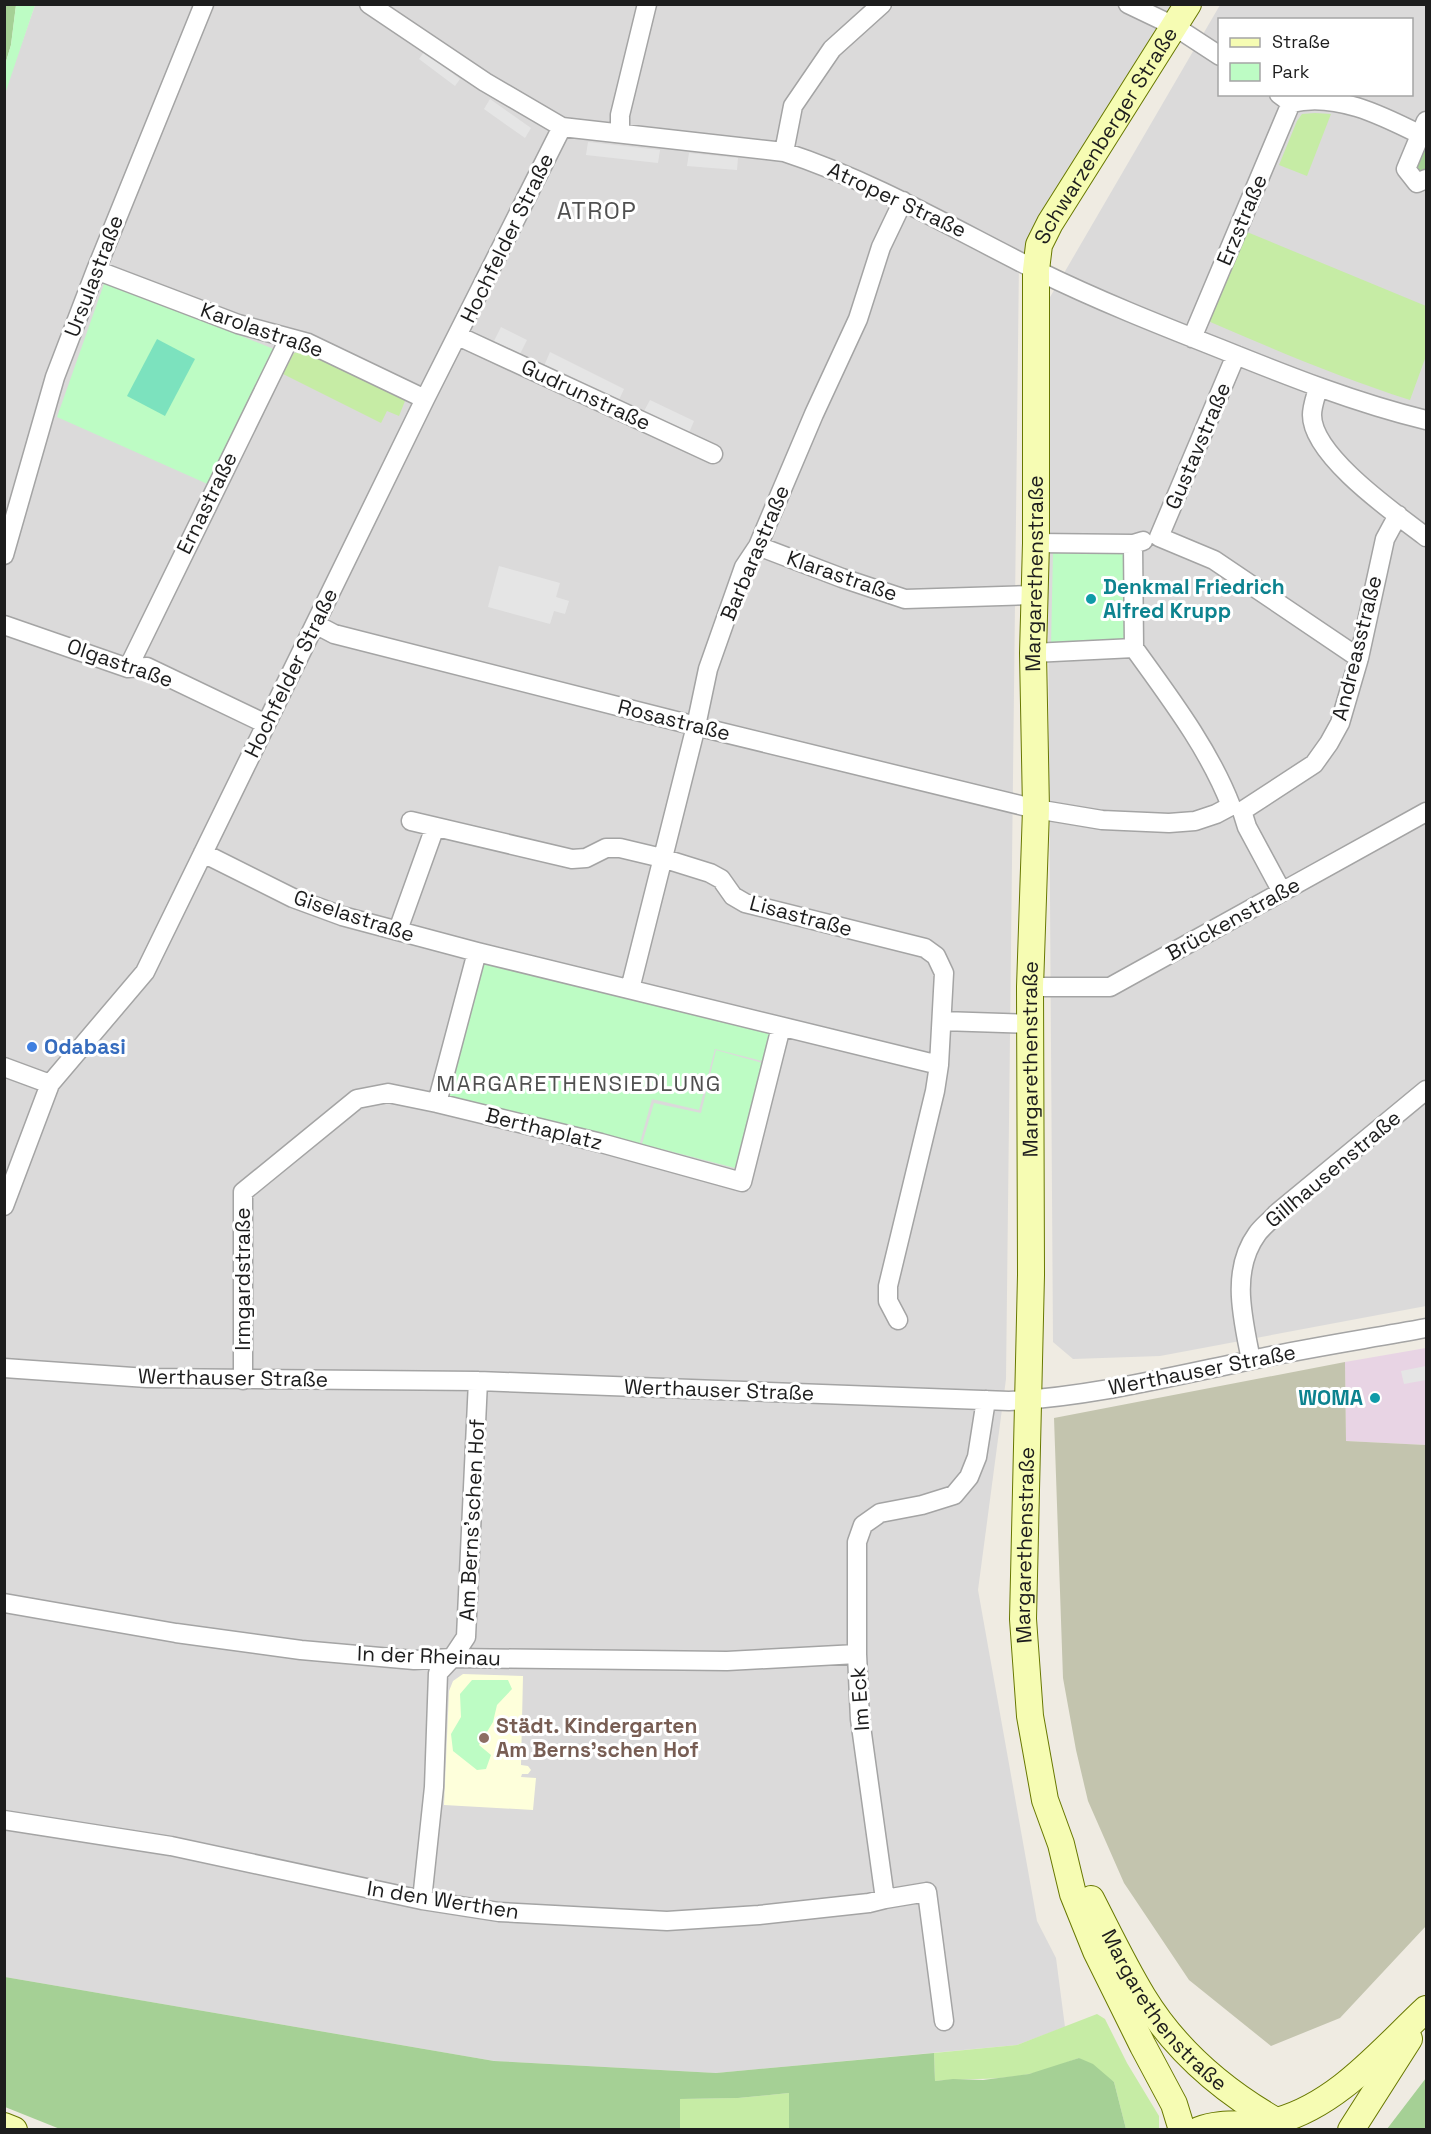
<svg xmlns="http://www.w3.org/2000/svg" width="1431" height="2134" font-family="'Space Grotesk',sans-serif">
<rect width="100%" height="100%" fill="#efebe2"/>
<path fill="#dbdada" fill-rule="evenodd" d="M35 5H1183L1019 260 1006 1379 978 1590 1037 1921 1056 1958 1065 2027 1017 2045 716 2073 494 2061 5 1977 4 94Z
M1220 5H1426V1306L1160 1356 1073 1359 1053 1342 1046 304ZM1220 20H1412V94H1220Z"/>
<path fill="#e8d4e4" d="M1426 1348V1445L1346 1441 1345 1362Z"/>
<path fill="#feffdb" d="M463 1674 523 1676 521 1765 528 1766 531 1770 528 1774H522L521 1777 536 1778 533 1810 444 1805 449 1691 453 1681Z"/>
<path fill="#c3c4ae" d="M1345 1362 1346 1441 1426 1445V1926L1340 2018 1271 2046 1189 1980 1124 1883 1088 1801 1076 1750 1063 1678 1054 1418Z"/>
<path fill="#c6eca5" d="M1315 113 1331 114 1307 176 1279 165 1297 121 1302 114Z
M1247 232 1426 306V356L1410 400C1341 378 1275 350 1208 321Z
M303 351 398 395 405 401 399 416 387 411 381 423 283 374 294 353Z
M1097 2014 1105 2019 1127 2063 1159 2116V2129H1126L1114 2082 1079 2058C1062 2064 1046 2071 1029 2074 998 2081 966 2078 935 2081L934 2053 1017 2045Z
M789 2093V2129L680 2130V2099L738 2098Z"/>
<path fill="#a5d095" d="M5 5H16L11 45 5 65Z
M1426 139V174L1417 173 1415 163Z
M5 1977 494 2061 716 2073 934 2053 935 2081 953 2079 983 2080 1029 2074 1079 2058 1093 2064 1114 2082 1126 2129H789V2093L738 2098 680 2099V2129H60L5 2107Z
M1426 2078V2129H1387Z"/>
<path fill="#bdfcc4" d="M16 5H35L5 94V65L11 45Z
M105 281 276 350 212 486 57 417Z
M1053 552 1121 553 1126 555 1127 641 1051 645Z
M482 963 774 1034 766 1062 715 1049 699 1110 652 1099 639 1146 446 1099Z
M716 1050 766 1064 739 1169 642 1144 654 1103 701 1113Z
M472 1680H508L512 1689 497 1705 493 1722 479 1745 491 1755 486 1769 477 1770 453 1751 451 1734 461 1717 460 1694Z"/>
<path fill="#7ce2be" d="M157 339 195 359 165 416 127 396Z"/>
<path fill="#e5e5e5" d="M424 52 460 79 455 86 419 59Z
M490 99 531 128 525 138 484 109Z
M588 142 660 150 658 163 586 155Z
M689 153 738 158 737 170 687 166Z
M501 327 527 340 520 354 494 341Z
M550 352 624 389 618 402 544 366Z
M650 400 694 421 688 435 643 413Z
M499 566 560 583 556 597 569 601 565 614 554 611 550 624 488 607Z
M1426 1366V1380L1404 1384 1401 1371Z"/>
<g fill="none" stroke-linecap="round" stroke-linejoin="round">
<g stroke="#a4a4a4" stroke-width="21">
<path id="minor" d="M369 4 485 82 562 127 784 152C873 181 954 229 1038 271 1097 300 1160 325 1221 349 1288 376 1356 403 1426 420
M1128 4 1174 26 1220 56
M1279 94 1291 103C1335 92 1381 115 1419 134
M1426 121 1406 169 1417 183 1426 179
M620 133V115L647 4
M784 152 793 106 832 49 882 4
M96 270 238 324 308 343 425 399
M458 336 713 454
M1192 338 1291 103
M1318 388C1316 396 1312 406 1312 415 1312 456 1396 514 1426 537
M1159 537 1214 560 1359 658
M1159 537 1236 355
M1036 543 1133 544 1143 541
M758 546 842 578 905 599 1034 595
M4 555 55 377 96 270 204 4
M315 624 334 634 696 726 1036 809 1102 820 1169 823 1195 821 1216 814 1231 806
M4 625 128 668 147 667 266 724
M1134 648C1170 698 1209 749 1231 806
M1033 653 1134 648 1133 544
M128 668 289 339
M1242 811 1314 764 1329 743 1340 723 1359 658 1385 539 1398 515
M1242 811 1247 827 1282 892
M411 821 572 859 586 858 606 848H620L662 858 710 873 721 879 733 896 745 903 925 948 936 956 944 973 939 1065 935 1091 888 1286V1301L898 1320
M203 853 293 898 342 916 477 952 939 1065
M398 930 435 827
M1030 987H1110L1426 812
M630 989 696 726 708 669 744 567 758 546 814 414 858 319 881 247 903 201
M942 1021 1030 1024
M4 1067 50 1084
M437 1103 477 952
M4 1206 50 1084 145 972 425 399 562 127
M1251 1360C1243 1319 1230 1271 1257 1234 1262 1227 1270 1221 1276 1214L1426 1090
M4 1368 147 1378 478 1381 1009 1401C1089 1397 1169 1377 1247 1361 1306 1348 1367 1339 1426 1328
M243 1380V1192L357 1099 388 1093 437 1103 601 1143 742 1182 781 1027
M4 1603 176 1633 301 1650 414 1660 452 1658 727 1661 857 1654
M4 1820 171 1846 422 1900 499 1912 667 1921 759 1915 869 1903 885 1899
M422 1900 434 1787 438 1673 452 1658 466 1637 478 1381
M944 2021 927 1892 885 1899 860 1719 857 1654V1542L863 1525 880 1513 922 1505 954 1495 969 1477 977 1457 986 1400"/>
</g>
<g stroke="#687800" stroke-width="28">
<g id="secondary">
<path id="s1" d="M1091 1899C1108 1932 1124 1966 1143 1997 1176 2051 1222 2090 1276 2121L1281 2130"/>
<path d="M4 2126 14 2130"/>
<path id="s2" d="M1182 2130 1174 2104 1143 2046 1096 1951 1073 1894 1061 1844 1045 1800 1030 1716 1023 1619 1031 1275 1030 987 1036 809 1033 653 1036 543V270L1039 245 1050 223 1188 4"/>
<path d="M1199 2130C1224 2120 1251 2128 1277 2121 1338 2104 1381 2051 1426 2009"/>
<path d="M1351 2130 1409 2039"/>
</g>
</g>
<use href="#minor" stroke="#fff" stroke-width="18"/>
<use href="#secondary" stroke="#f6fcb3" stroke-width="26"/>
</g>
<g fill="#0f9aa8" stroke="#fff" stroke-width="2">
<circle cx="1091" cy="599" r="6"/>
<circle cx="1375" cy="1398" r="6"/>
</g>
<circle fill="#3f7fe0" stroke="#fff" stroke-width="2" cx="32" cy="1047" r="6"/>
<circle fill="#8d6e63" stroke="#fff" stroke-width="2" cx="484" cy="1738" r="6"/>
<g text-anchor="middle" stroke-width="6" stroke-linejoin="round" paint-order="stroke">
<g font-size="21" fill="#1d1d1d" stroke="#fff">
<text dy="7" stroke="none"><textPath href="#s2" startOffset="2044">Schwarzenberger Straße</textPath></text>
<text transform="translate(897 200) rotate(25)" y="7">Atroper Straße</text>
<text transform="translate(1242 220) rotate(-67)" y="7">Erzstraße</text>
<text transform="translate(507 238) rotate(-64)" y="7">Hochfelder Straße</text>
<text transform="translate(94 276) rotate(-69)" y="7">Ursulastraße</text>
<text transform="translate(262 330) rotate(19)" y="7">Karolastraße</text>
<text transform="translate(586 395) rotate(25)" y="7">Gudrunstraße</text>
<text transform="translate(1198 446) rotate(-67)" y="7">Gustavstraße</text>
<text transform="translate(207 503) rotate(-64)" y="7">Ernastraße</text>
<text transform="translate(755 553) rotate(-67)" y="7">Barbarastraße</text>
<text dy="7" stroke="none"><textPath href="#s2" startOffset="1587">Margarethenstraße</textPath></text>
<text transform="translate(842 576) rotate(19)" y="7">Klarastraße</text>
<text transform="translate(1357 648) rotate(-76)" y="7">Andreasstraße</text>
<text transform="translate(120 663) rotate(19)" y="7">Olgastraße</text>
<text transform="translate(291 673) rotate(-64)" y="7">Hochfelder Straße</text>
<text transform="translate(674 720) rotate(14)" y="7">Rosastraße</text>
<text transform="translate(354 916) rotate(18)" y="7">Giselastraße</text>
<text transform="translate(801 916) rotate(15)" y="7">Lisastraße</text>
<text transform="translate(1233 919) rotate(-29)" y="7">Brückenstraße</text>
<text dy="7" stroke="none"><textPath href="#s2" startOffset="1101">Margarethenstraße</textPath></text>
<text transform="translate(544 1129) rotate(14)" y="7">Berthaplatz</text>
<text transform="translate(1333 1169) rotate(-40)" y="7">Gillhausenstraße</text>
<text transform="translate(243 1279) rotate(-90)" y="7">Irmgardstraße</text>
<text transform="translate(1202 1370) rotate(-11)" y="7">Werthauser Straße</text>
<text transform="translate(233 1378) rotate(1)" y="7">Werthauser Straße</text>
<text transform="translate(719 1390) rotate(2)" y="7">Werthauser Straße</text>
<text transform="translate(472 1520) rotate(-87)" y="7">Am Berns'schen Hof</text>
<text dy="7" stroke="none"><textPath href="#s2" startOffset="615">Margarethenstraße</textPath></text>
<text transform="translate(429 1656) rotate(2)" y="7">In der Rheinau</text>
<text transform="translate(860 1699) rotate(-94)" y="7">Im Eck</text>
<text transform="translate(443 1900) rotate(9)" y="7">In den Werthen</text>
<text dy="7" stroke="none"><textPath href="#s1" startOffset="134">Margarethenstraße</textPath></text>
</g>
<g font-size="21" font-weight="bold" fill="#0d838f" stroke="#fff" text-anchor="start">
<text x="1103" y="594">Denkmal Friedrich<tspan x="1103" dy="24">Alfred Krupp</tspan></text>
<text x="1363" y="1405" text-anchor="end">WOMA</text>
</g>
<g font-size="21" font-weight="bold" fill="#366cbe" stroke="#fff" text-anchor="start">
<text x="44" y="1054">Odabasi</text>
</g>
<g font-size="21" font-weight="bold" fill="#785e54" stroke="#fff" text-anchor="start">
<text x="496" y="1733">Städt. Kindergarten<tspan x="496" dy="24">Am Berns'schen Hof</tspan></text>
</g>
<g font-size="22" letter-spacing="1.5" fill="#505050" stroke="#fff">
<text x="579" y="1091">MARGARETHENSIEDLUNG</text>
</g>
<g font-size="24" letter-spacing="1.5" fill="#505050" stroke="#fff">
<text x="597" y="219">ATROP</text>
</g>
</g>
<rect width="1431" height="2134" fill="none" stroke="#1d1d1d" stroke-width="12"/>
<rect x="1218" y="18" width="195" height="78" fill="#ffffff" stroke="#a5a5a5" stroke-width="1.5"/>
<rect x="1230" y="38" width="30" height="9" fill="#f6fcb3" stroke="#a5a5a5" stroke-width="1.5"/>
<text x="1272" y="48" font-size="18" fill="#1d1d1d">Straße</text>
<rect x="1230" y="63" width="30" height="18" fill="#bdfcc4" stroke="#a5a5a5" stroke-width="1.5"/>
<text x="1272" y="78" font-size="18" fill="#1d1d1d">Park</text>
</svg>
